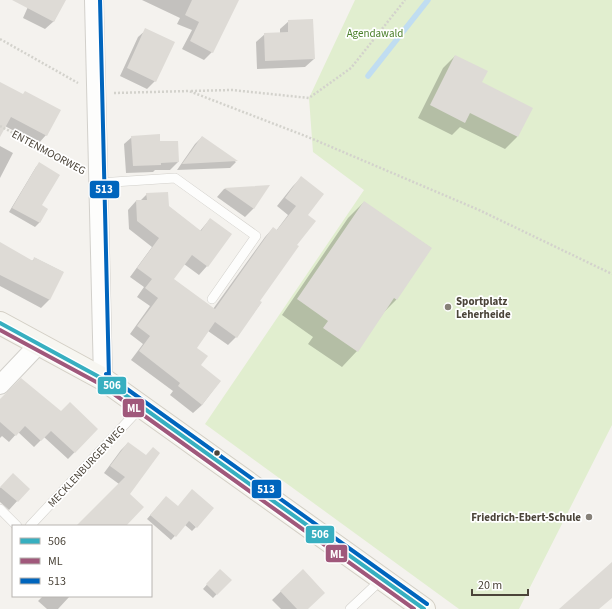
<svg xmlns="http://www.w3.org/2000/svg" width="612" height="609" font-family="'Source Sans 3',sans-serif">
<rect width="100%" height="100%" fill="#f4f2ee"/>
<path fill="#e1eecf" d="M355 0H612V425L519 609H459L205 424 364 190 313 152 309 98Z"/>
<path fill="#0003" d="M31 0H64L54 21 45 29 23 18Z
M142 0H238L212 52 204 60 182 49 192 30 177 24 180 18Z
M289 21 314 59 305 67 257 69 256 42 265 34 280 33V29Z
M146 30 155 81 147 89 120 76 138 37Z
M455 56 481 83 531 108 517 137 505 149 460 127 452 135 418 118 443 68Z
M0 83 46 135 38 144 5 126 0 135Z
M132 137 159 142H177L178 162 170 170H155L153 172 126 173 124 144Z
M202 137 236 162 230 168 177 170 195 144Z
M0 146 13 153 0 178Z
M39 164 41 206 47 209 39 223 35 227 9 212 36 167Z
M301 178 307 215 296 245 259 301 261 303 236 337 228 345 208 331 196 348 200 366 220 381 202 405 193 413 170 395 173 391 131 360 143 344 130 334 150 306 137 297 144 287 130 277 152 247 129 229 128 210 136 201H140L147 194 168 206 200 231 210 219 231 234 207 266 199 275 184 264 173 279 213 309 265 237 273 228 276 231 288 215 277 206 293 186Z
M268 186 253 209 245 217 217 197 224 189Z
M364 202 431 248 396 300 384 312 357 351 342 367 308 344 313 337 282 315 348 218Z
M0 244 32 261 35 258 63 272 49 300 41 308 0 286Z
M0 401 61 412 97 429 68 459 44 437 34 447 18 432 9 442 2 436 0 438Z
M128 443 129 495 124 526H78L119 484 104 473 121 450Z
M5 483 28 489 9 510 0 502V488Z
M166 497 196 527 192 531 185 525 171 540 147 519Z
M220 570 230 580 213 598 203 589Z
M303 570 307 609H281L272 600Z
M43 596H70L58 609H47L38 601Z"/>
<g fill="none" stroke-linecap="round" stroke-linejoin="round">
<path stroke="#c0ddf1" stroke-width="5.5" d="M368 76 428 0"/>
</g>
<path fill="#dedbd6" d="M12 0H66L54 22Z
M192 0H239L213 53 190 41 199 22 185 15Z
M313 19 315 59 265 61 264 33 288 32V20Z
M145 28 175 42 156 82 127 68Z
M455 55 488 71 482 82 533 108 518 137 470 113 465 123 430 105Z
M0 82 23 94 25 91 61 110 47 136 11 117 0 137Z
M160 134V141H178L179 162 161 163V165L133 166 131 136Z
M202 136 238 161 182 164Z
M39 162 60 175 42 205 48 209 40 223 12 208Z
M301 176 324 194 308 215 316 221 297 245 299 246 260 301 262 302 237 338 215 322 197 348 208 356 201 365 221 381 202 405 178 386 180 383 139 351 150 336 137 326 158 298 145 288 152 279 137 268 159 238 137 221 136 200H147L146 193 168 192 169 206 201 231 210 218 232 234 208 267 192 255 174 279 215 309 273 227 277 230 296 206 285 198Z
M270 185 254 209 224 188Z
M364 201 432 248 397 300 394 298 358 352 323 328 328 321 297 299Z
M0 242 33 261 34 257 64 272 50 300 0 275Z
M21 378 61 411 70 402 98 429 75 453 51 431 41 441 25 426 16 436 0 422V399Z
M128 442 146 455 153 447 160 453 130 494 144 507 126 526H76L125 477 110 466Z
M13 473 30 489 18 502 0 487Z
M192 489 214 508 197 528 189 521 176 537 150 515 166 496 178 506Z
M612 562V598L599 609H559Z
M220 569 232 580 217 595 206 584Z
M303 569 325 593 308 609H297L280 591Z"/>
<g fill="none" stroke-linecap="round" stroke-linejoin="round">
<g stroke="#d2d0cb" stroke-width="10">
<path id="lane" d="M98 183 175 178 256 236 212 299
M0 509 17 526
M30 526 142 406
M350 609 382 579"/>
</g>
<g stroke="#d2d0cb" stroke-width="20">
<path id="street" d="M94 0 103 379
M0 385 39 344"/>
</g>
<g stroke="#d3cfc5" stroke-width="24">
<path id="secondary" d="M0 323 103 379 424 609"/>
</g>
<path stroke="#d3d2cc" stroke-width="2.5" stroke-dasharray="2 2" stroke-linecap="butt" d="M0 39 78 83
M191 91 232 90 309 98 351 68 405 0
M114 93 189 91 308 137 479 210 612 274
M0 126 81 169"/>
<use href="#lane" stroke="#fdfdfc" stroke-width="9"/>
<use href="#street" stroke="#fdfdfc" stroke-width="18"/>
<use href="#secondary" stroke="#f7f6f1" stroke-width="22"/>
<g stroke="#fff" stroke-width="7">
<path id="bus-1" d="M0 323 103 379 424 609"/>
</g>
<g stroke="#fff" stroke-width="7">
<path id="bus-2" d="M0 330 100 384 414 609"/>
</g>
<g stroke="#fff" stroke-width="7">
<path id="bus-3" d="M100 0 109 379
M106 374 427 604"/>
</g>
<use href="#bus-1" stroke="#37afc0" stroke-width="4"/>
<use href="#bus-2" stroke="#a0587b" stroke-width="4"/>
<use href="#bus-3" stroke="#0065bd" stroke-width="4"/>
</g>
<g fill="#868178" stroke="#fff" stroke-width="1.5">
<circle cx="448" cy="307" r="4"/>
<circle cx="589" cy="517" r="4"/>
</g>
<circle fill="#4b4439" stroke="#fff" stroke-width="1.5" cx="217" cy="453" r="3.5"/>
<g text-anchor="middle" stroke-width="3.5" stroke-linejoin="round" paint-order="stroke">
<g font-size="11" fill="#4a7f2a" stroke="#fff">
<text x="375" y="37">Agendawald</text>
</g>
<g font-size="11" fill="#4b4439" stroke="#fff">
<text transform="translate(49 152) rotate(28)" y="4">ENTENMOORWEG</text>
<text transform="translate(86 466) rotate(-47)" y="4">MECKLENBURGER WEG</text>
</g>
<g font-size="11" font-weight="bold" fill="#4b4439" stroke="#fff" text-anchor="start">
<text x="456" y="305">Sportplatz<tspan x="456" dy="13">Leherheide</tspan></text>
<text x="581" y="521" text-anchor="end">Friedrich-Ebert-Schule</text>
</g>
</g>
<g stroke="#fff" stroke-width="1.5">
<rect x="89" y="180" width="31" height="19" rx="4" fill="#0065bd"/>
<rect x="97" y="376" width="30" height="19" rx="4" fill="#37afc0"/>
<rect x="122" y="398" width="23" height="20" rx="4" fill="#a0587b"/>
<rect x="251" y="479" width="31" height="20" rx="4" fill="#0065bd"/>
<rect x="305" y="525" width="30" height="19" rx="4" fill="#37afc0"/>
<rect x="325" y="544" width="23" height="19" rx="4" fill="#a0587b"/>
</g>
<g font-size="11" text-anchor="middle" font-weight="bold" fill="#fff">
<text x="104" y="193">513</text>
<text x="112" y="389">506</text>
<text x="134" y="412">ML</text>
<text x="266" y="493">513</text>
<text x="320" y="538">506</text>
<text x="337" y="558">ML</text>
</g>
<rect x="12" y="525" width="140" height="72" fill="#ffffff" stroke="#b7b4b0"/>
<rect x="20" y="538" width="20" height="6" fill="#37afc0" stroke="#b7b4b0"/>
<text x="48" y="545" font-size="12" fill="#4b4439">506</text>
<rect x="20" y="558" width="20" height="6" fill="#a0587b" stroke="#b7b4b0"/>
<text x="48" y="565" font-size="12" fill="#4b4439">ML</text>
<rect x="20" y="578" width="20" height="6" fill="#0065bd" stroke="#b7b4b0"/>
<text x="48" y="585" font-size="12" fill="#4b4439">513</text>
<path d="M472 589v6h56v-6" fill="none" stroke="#4b4439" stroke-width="2"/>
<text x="478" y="589" font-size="12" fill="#4b4439" stroke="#ffffff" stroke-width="3" paint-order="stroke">20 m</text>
</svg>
